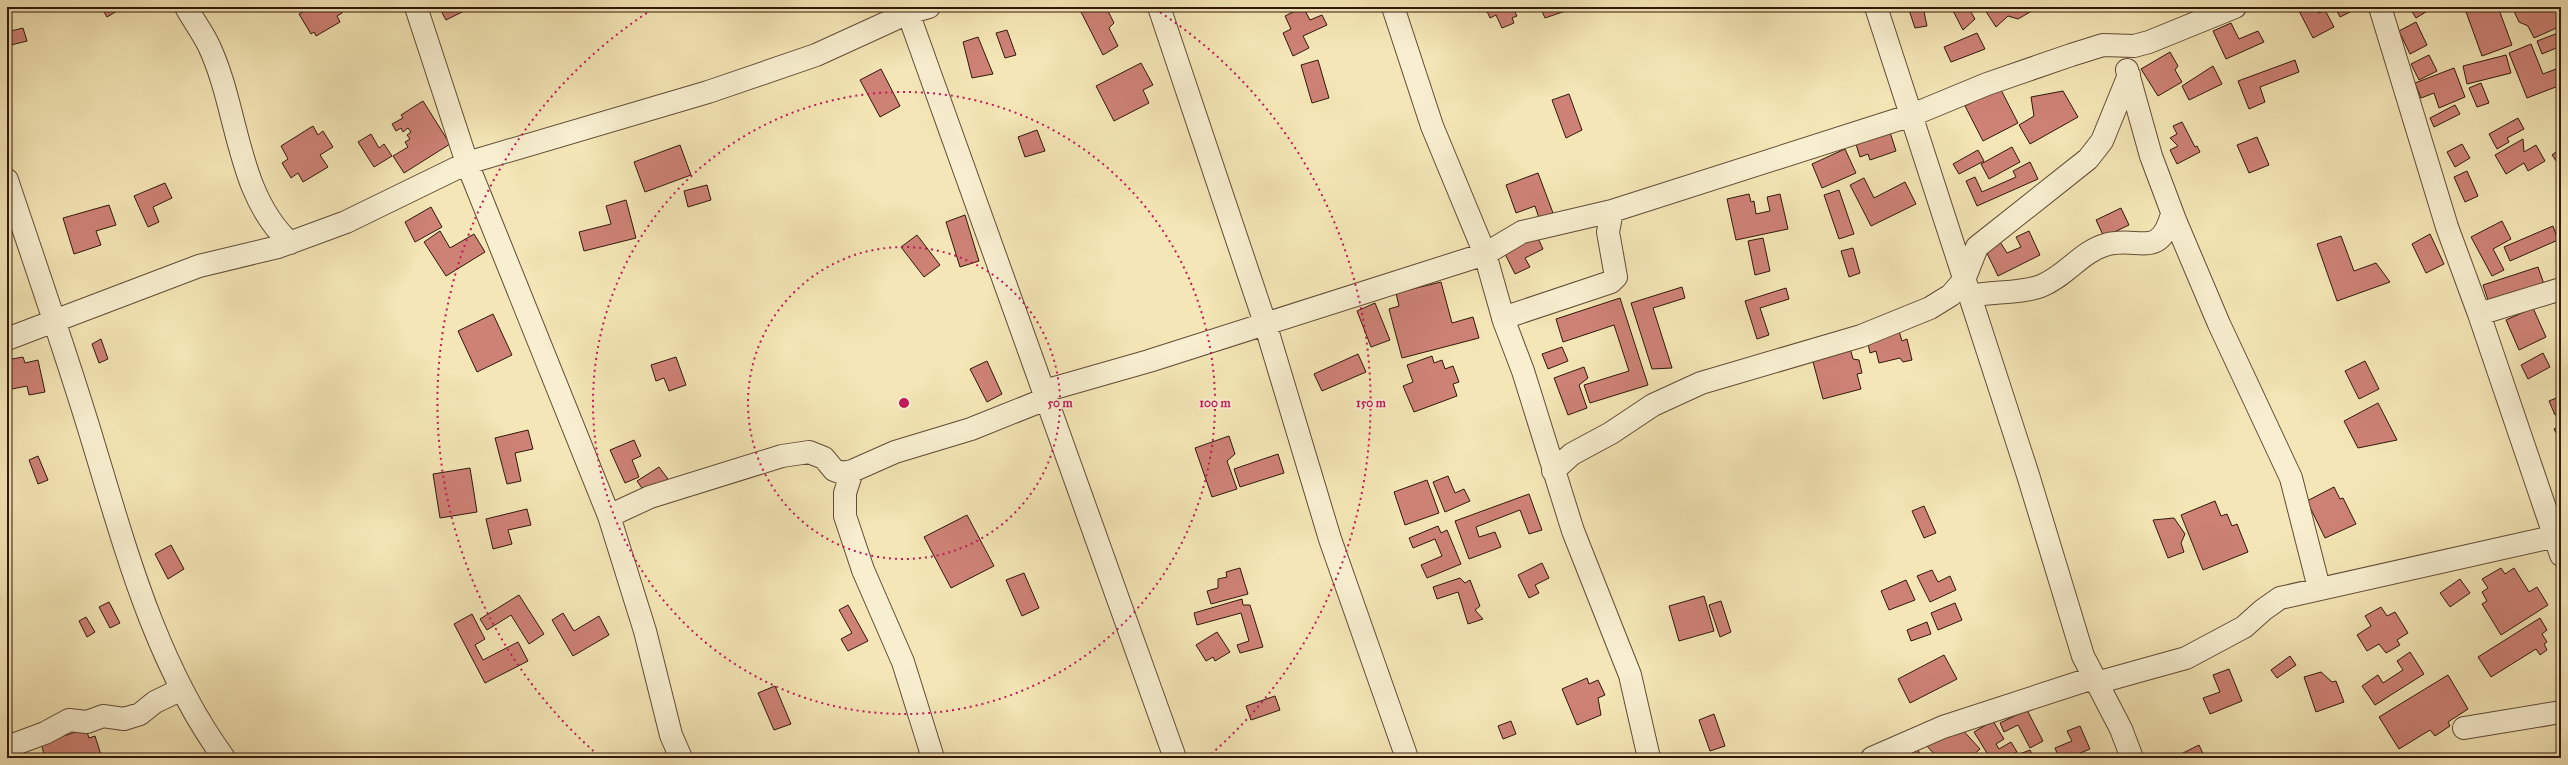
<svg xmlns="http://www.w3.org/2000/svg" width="2568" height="765" font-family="'IM FELL Great Primer',serif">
<rect width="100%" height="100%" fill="#f4e6b6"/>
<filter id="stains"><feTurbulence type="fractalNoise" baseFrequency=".005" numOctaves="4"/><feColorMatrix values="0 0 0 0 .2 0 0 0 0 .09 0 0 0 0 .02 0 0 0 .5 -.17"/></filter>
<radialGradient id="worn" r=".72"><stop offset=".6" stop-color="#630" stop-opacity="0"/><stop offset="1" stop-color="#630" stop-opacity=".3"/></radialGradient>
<path fill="#ce8276" stroke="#30180a" d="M101 7H114L117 11 107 17Z
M302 7H338L342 13 337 16 340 22 316 36 314 32 311 34 299 14 304 11Z
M439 7H462L464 11 446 20Z
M1087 7H1106L1114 23 1109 28 1118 46 1103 55 1080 10Z
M1303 7 1310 20 1322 15 1327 25 1303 36 1309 48 1293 56 1283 33 1291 29 1285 16Z
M1476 7H1520L1514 10 1517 16 1512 18 1514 23 1502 28 1496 15 1490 18 1486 9 1479 12Z
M1534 7H1577L1545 18 1541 9 1536 11Z
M1908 7H1923L1927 26 1915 28Z
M1930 7H1944L1933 11Z
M1951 7H1968L1975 19 1963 30Z
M1983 7H2037V8L2018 19 2008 16 1996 27Z
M2297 7H2316L2319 13 2325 10 2334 27 2313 38Z
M2335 7H2356V9L2340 17Z
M2409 7H2434L2416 18Z
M2470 7H2498L2512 45 2482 56 2465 9Z
M2512 7H2561V26L2534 38 2528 26 2519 22Z
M2416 22 2427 45 2410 54 2399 31Z
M2231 23 2239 39 2258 31 2264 42 2226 59 2213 31Z
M23 28 27 41 7 46V32Z
M1007 30 1016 55 1005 58 996 33Z
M2561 32V46L2542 54 2537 41Z
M1977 33 1985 49 1951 62 1944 47Z
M978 37 993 74 972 78 963 42Z
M2531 44 2543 74 2561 67V85L2527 98 2509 53Z
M2170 52 2178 66 2175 70 2182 82 2158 96 2141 69Z
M2429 55 2437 71 2419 80 2411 64Z
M2506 55 2511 73 2467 84 2463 66Z
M1318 60 1329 98 1312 103 1301 65Z
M2295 60 2299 72 2260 87 2265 102 2249 109 2238 81Z
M1141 63 1153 85 1143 90 1149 103 1114 121 1096 86Z
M2213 66 2222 84 2189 100 2182 86Z
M2454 68 2465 97 2439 108 2434 93 2421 98 2415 83Z
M881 69 900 106 880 117 860 80Z
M2481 83 2489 103 2477 107 2469 88Z
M2000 88 2018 123 1983 141 1965 106Z
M2063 91 2078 117 2030 144 2019 125 2034 116 2031 97Z
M1569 94 1582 130 1566 138 1552 100Z
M423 101 450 144 404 173 393 156 408 147 405 142 410 139 407 135 411 132 408 128 403 132 401 128 396 131 392 124 403 118 401 115Z
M2455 105 2460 114 2434 127 2430 118Z
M2518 118 2524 129 2507 138 2509 142 2497 149 2489 134Z
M2182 122 2195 147 2197 146 2200 152 2177 164 2170 150 2178 146 2170 138 2177 134 2173 126Z
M313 126 318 135 323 131 333 147 320 155 328 167 303 182 298 173 291 178 282 163 288 159 281 146Z
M1888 126 1896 151 1870 160 1868 154 1860 157 1854 138Z
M1037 130 1045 151 1025 157 1018 137Z
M371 134 379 148 384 144 392 156 374 167 358 142Z
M2257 137 2269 165 2249 173 2237 145Z
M2523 139 2524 152 2536 145 2545 161 2528 171 2524 163 2506 174 2495 155Z
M2462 144 2470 158 2455 167 2447 152Z
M680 145 691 175 645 192 634 162Z
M2012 147 2020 162 1989 179 1981 164Z
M2561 148V168L2552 155Z
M1845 149 1856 173 1822 188 1812 164Z
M1978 150 1984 161 1959 174 1953 164Z
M2030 162 2038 179 1977 206 1966 181 1975 177 1982 192 2016 177 2013 171Z
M2467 171 2478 196 2465 202 2454 177Z
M1538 173 1553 213 1539 218 1535 206 1516 213 1506 185Z
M1864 178 1874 198 1905 182 1916 204 1871 226 1850 185Z
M165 183 172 198 153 207 159 222 148 227 134 196Z
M707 185 711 200 688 207 684 191Z
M1839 190 1854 234 1839 239 1824 195Z
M1749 194 1751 202 1754 201 1756 214 1770 211 1767 197 1780 194 1788 229 1736 240 1727 199Z
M626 200 636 238 584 251 579 232 611 224 606 206Z
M109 205 116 225 96 231 101 245 74 254 63 218Z
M431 207 442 227 415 242 405 222Z
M2121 208 2129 225 2104 237 2096 220Z
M965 215 979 261 960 267 946 222Z
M2502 221 2511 239 2493 249 2504 270 2492 276 2471 237Z
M2553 226 2558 240 2510 261 2504 247Z
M2561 227V238L2556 230Z
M440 231 450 248 474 234 485 252 446 276 424 242Z
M2029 231 2040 255 1998 276 1984 247 1997 237 2007 253 2021 247 2016 237Z
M2430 234 2444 264 2426 273 2412 244Z
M917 235 940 265 924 277 901 247Z
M1537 236 1543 249 1525 258 1530 267 1515 274 1504 252Z
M2341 236 2354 271 2376 263 2390 282 2337 301 2317 244Z
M1763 238 1770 271 1755 275 1748 241Z
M1853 248 1860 273 1849 277 1841 251Z
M2538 267 2545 287 2490 306 2483 285Z
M1441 282 1452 323 1473 317 1479 338 1402 358 1389 309 1399 306 1396 293Z
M1682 287 1685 298 1653 308 1672 368 1652 369 1631 303Z
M1786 288 1789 299 1760 308 1769 335 1757 339 1745 301Z
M1620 298 1648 385 1590 403 1584 385 1629 371 1614 325 1563 342 1556 319Z
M1375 303 1390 340 1371 347 1357 311Z
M2533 308 2546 337 2519 350 2506 320Z
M493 314 512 355 477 372 458 331Z
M1899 331 1902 341 1907 339 1912 360 1903 362 1900 358 1879 363 1876 351 1870 353 1867 339Z
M101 339 108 359 99 363 92 344Z
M1562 347 1568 361 1548 369 1542 354Z
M1850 348 1853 359 1859 360 1862 373 1857 374 1861 389 1823 399 1812 358Z
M2543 353 2550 367 2528 379 2521 365Z
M1358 354 1366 372 1322 391 1314 374Z
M1432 356 1434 363 1442 360 1445 369 1453 366 1459 382 1453 384 1457 396 1414 412 1403 386 1413 382 1407 365Z
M23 357 25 363 38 360 45 392 29 395 27 386 7 390V364L12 359Z
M676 357 686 385 669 391 664 378 656 381 651 365Z
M987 361 1002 394 987 402 970 369Z
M2365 361 2379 389 2359 399 2345 371Z
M1584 367 1588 378 1579 385 1587 408 1568 415 1554 378Z
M2561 396V413L2555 415 2549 401Z
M2378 403 2397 440 2358 448 2344 421Z
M2561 425V442L2554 429Z
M528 430 533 449 515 453 521 481 507 484 495 438Z
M1229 436 1235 454 1227 461 1237 489 1212 497 1195 448Z
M634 440 641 456 632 460 639 477 625 483 610 450Z
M1278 454 1284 473 1240 487 1234 469Z
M38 456 48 480 38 484 29 460Z
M659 467 668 479 646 494 637 481Z
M470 468 477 512 440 518 433 474Z
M1448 476 1455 493 1464 489 1470 501 1445 512 1433 482Z
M1427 480 1439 513 1405 525 1394 492Z
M2334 487 2340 499 2343 498 2356 524 2325 538 2307 501Z
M1529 494 1542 530 1529 534 1520 510 1476 527 1479 537 1495 532 1501 547 1469 559 1455 521Z
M2215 501 2221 516 2227 514 2232 526 2237 524 2248 552 2203 570 2181 515Z
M1924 506 1936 533 1924 538 1912 511Z
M527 509 531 525 508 530 512 544 493 549 486 519Z
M967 515 994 566 951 588 924 537Z
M2174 518 2185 534 2181 543 2184 552 2168 558 2153 520Z
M1438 526 1441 533 1447 530 1461 564 1427 578 1421 565 1442 556 1435 539 1413 548 1409 538Z
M171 545 184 569 168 579 155 554Z
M1542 563 1549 578 1535 585 1539 593 1529 598 1518 575Z
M1240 568 1248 594 1211 604 1207 591 1218 588V579L1227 577 1226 572Z
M2501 568 2505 574 2514 568 2529 592 2537 587 2548 605 2501 635 2482 604 2487 601 2482 592 2488 588 2482 579Z
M1932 570 1938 582 1950 576 1956 590 1930 602 1917 576Z
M1024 573 1039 608 1022 616 1006 580Z
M1460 578 1465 583 1470 580 1480 606 1475 610 1483 619 1468 624 1458 592 1437 599 1433 587Z
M2460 579 2470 593 2450 607 2440 593Z
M1906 580 1915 600 1889 610 1881 591Z
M519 595 544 634 529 644 511 615 487 630 480 619Z
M1704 596 1714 631 1679 641 1669 606Z
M1242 599 1243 605H1250L1263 647 1240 653 1237 645 1249 641 1241 613 1197 625 1194 613Z
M1721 601 1731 632 1720 637 1709 605Z
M109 602 120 623 110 628 99 607Z
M1955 603 1962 620 1938 630 1931 613Z
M848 605 868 641 848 651 841 639 852 633 839 610Z
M2381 607 2387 616 2395 612 2408 633 2397 640 2400 645 2386 653 2379 644 2367 651 2357 635 2371 626 2365 616Z
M563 613 574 631 599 616 609 635 573 656 552 620Z
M472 614 485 639 475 645 483 660 518 642 528 661 485 683 454 624Z
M86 617 95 632 87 637 79 621Z
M2540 618 2547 630 2542 634 2547 642 2544 644 2547 650 2540 655 2536 649 2491 677 2478 657Z
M1927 622 1931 634 1911 641 1907 630Z
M1217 632 1230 652 1215 661 1213 657 1206 661 1196 645Z
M2410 652 2424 674 2375 705 2362 686 2378 675 2383 683 2403 670 2397 661Z
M1944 655 1957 679 1910 703 1898 679Z
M2290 656 2296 665 2277 678 2271 670Z
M2229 669 2242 701 2210 714 2203 698 2220 692 2213 675Z
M2321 672 2332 682 2336 681 2344 702 2316 712 2304 677Z
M2448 675 2468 709 2448 722 2450 726 2435 736 2430 730 2399 749 2379 717Z
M1587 678 1589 684 1598 680 1605 695 1598 698 1601 715 1577 725 1562 689Z
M775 686 791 724 774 730 758 693Z
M1275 696 1280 710 1251 720 1246 706Z
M2027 710 2043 741 2030 748 2018 725 2004 732 2000 723Z
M1714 714 1725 746 1710 751 1699 720Z
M1511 721 1516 734 1503 739 1498 726Z
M1993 721 2004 739 1996 744 1999 749 2011 742 2017 752 2006 758H1990L1974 732Z
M1959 726 1980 749 1970 758H1938L1924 743Z
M2080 726 2090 749 2068 758H2059L2055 748 2072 741 2067 731Z
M86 729 89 738 95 736 102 758H45L41 743Z
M1915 740 1920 755 1912 758H1894Z
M2199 745 2205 758H2173Z
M2030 750 2034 758H2019L2017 755Z
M1487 755 1488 758H1474Z"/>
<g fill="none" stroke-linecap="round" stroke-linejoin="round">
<g stroke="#614c35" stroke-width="24">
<path id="minor" d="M186 7C193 20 203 33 209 46 239 110 236 193 290 243
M416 7 467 163 609 516 645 631 671 735 681 758
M906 7 1175 758
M1159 7 1265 323 1330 539 1407 758
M1393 7 1432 126 1485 254 1504 321 1523 371 1573 531 1630 675 1649 758
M1876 7 2028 475 2083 656 2121 729 2132 758
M2380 7 2447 227 2479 314 2561 555
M2127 70 2151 156 2175 220 2219 324 2291 478 2319 588
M7 180C35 264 64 347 90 432 124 543 154 662 224 758
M1970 296C1992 291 2020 294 2041 286 2066 276 2081 252 2105 245 2138 235 2159 261 2172 214
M2479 314 2561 289
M1503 318 1611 282 1616 277 1608 232 1612 211
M7 339 199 266 278 247 346 222 467 163 708 92 816 55 908 13 929 7
M1044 391 1149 361 1485 254 1522 232 1612 211 1912 115 1987 84 2071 55 2103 45 2134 46 2149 42 2235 7
M852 471 845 493V516L863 570 903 662 933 758
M1553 471 1572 454 1611 433 1653 405 1701 383 1861 336 1930 308 1951 295 1964 280 1977 247 2088 159 2102 141 2129 75
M609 516 650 497 782 456 809 452 824 458 834 470 842 473 852 471 895 452 971 429 1046 399
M2096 683 2186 658 2244 627 2263 610 2280 598 2561 535
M2464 728 2561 712
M7 747 45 733 69 720 87 722 103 716 124 719 140 714 155 702 182 689
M1872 758 1943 727 2093 678"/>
</g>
<use href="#minor" stroke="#f8efd0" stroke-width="22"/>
</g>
<g fill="none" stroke="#c2185b" stroke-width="2" stroke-dasharray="2 4">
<circle cx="904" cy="403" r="156"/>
<circle cx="904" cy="403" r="311"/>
<path d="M598 755A467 467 0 0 1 653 9M1155 9A467 467 0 0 1 1210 755"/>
</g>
<circle cx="904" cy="403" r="6" fill="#c2185b" stroke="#f8efd0" stroke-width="2"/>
<g font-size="12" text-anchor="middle" font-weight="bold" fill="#c2185b" stroke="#f8efd0" stroke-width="3.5" stroke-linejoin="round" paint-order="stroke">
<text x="1060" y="407">50 m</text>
<text x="1215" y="407">100 m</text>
<text x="1371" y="407">150 m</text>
</g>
<rect width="2568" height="765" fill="none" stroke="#f4e6b6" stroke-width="24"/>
<rect x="8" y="8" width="2552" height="749" fill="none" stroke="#30180a" stroke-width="2"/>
<rect x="12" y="12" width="2544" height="741" fill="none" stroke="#30180a"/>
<rect width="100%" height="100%" filter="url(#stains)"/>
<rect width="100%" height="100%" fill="url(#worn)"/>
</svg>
